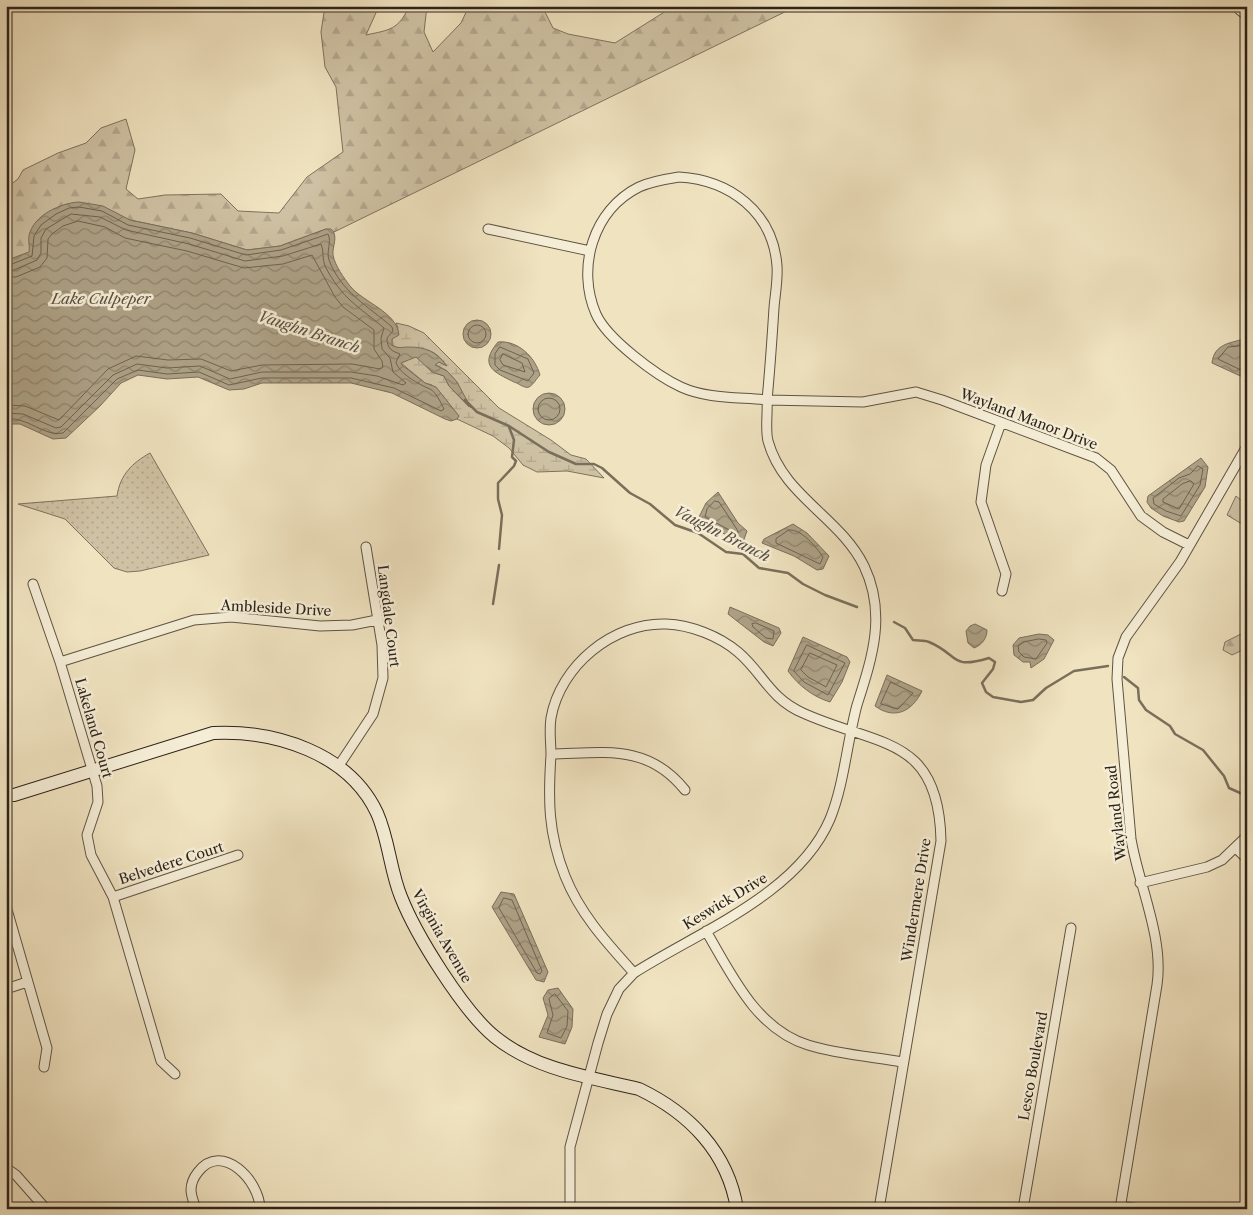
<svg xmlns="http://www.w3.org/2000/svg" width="1253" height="1215" font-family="'Libre Caslon Text',serif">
<defs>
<pattern id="forest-firs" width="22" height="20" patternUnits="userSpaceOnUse" patternTransform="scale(1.25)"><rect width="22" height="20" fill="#cfc2a4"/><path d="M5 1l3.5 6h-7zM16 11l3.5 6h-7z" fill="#b2a68d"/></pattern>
<pattern id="wetland-marsh" width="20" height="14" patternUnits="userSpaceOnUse" patternTransform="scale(1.25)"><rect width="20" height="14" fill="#cfc2a4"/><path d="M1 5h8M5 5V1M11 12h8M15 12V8" fill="none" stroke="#b2a68d"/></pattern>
<pattern id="park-dots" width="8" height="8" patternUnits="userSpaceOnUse" patternTransform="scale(1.25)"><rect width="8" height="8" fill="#cfc2a4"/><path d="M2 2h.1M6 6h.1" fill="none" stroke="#b2a68d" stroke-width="1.8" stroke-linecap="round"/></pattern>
<pattern id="water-waves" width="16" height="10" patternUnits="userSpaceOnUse" patternTransform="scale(1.25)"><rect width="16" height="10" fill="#aea287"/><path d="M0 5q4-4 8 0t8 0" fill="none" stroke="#8e846e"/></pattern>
</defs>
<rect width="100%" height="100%" fill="#f0e3c0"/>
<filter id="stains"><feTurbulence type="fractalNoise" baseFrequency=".004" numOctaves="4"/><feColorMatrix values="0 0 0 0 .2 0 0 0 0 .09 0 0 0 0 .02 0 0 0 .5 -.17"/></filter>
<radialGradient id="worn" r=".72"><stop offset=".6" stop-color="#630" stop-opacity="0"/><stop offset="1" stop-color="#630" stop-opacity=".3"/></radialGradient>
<path fill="url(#forest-firs)" stroke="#7e725e" d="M325 6H379L366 35C389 30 399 30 409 6H427L424 32 433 52 461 23 469 6H537L545 12 553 28 568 34 615 43 674 6H797L334 232 326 229 280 246 247 250 192 233 130 220 31 249 29 255 11 260 6 259V188L18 179 23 170 58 153 86 143 101 128 126 119 135 150 126 189 138 199 165 195 221 194 238 211 279 213 307 177 343 152 336 87 325 67 321 32Z
M1236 496 1247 505V527L1227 515Z
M1247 631V648L1232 655 1223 650 1225 642Z"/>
<path fill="url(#wetland-marsh)" stroke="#7e725e" d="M396 323 409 326 424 333 499 408 551 440 571 455 586 459 604 478 567 471 537 472 523 465 509 448 493 436 457 419 458 415 432 385 425 383 401 363 416 356 432 372 444 376 449 386 469 407 457 382 447 371 435 364 439 362 446 365C427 337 407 356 392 345V339L398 328Z"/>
<path fill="url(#park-dots)" stroke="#7e725e" d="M150 453 209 555 140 571 127 572 114 568 65 519 18 504 117 496C120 475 132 463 150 453Z"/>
<path fill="url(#water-waves)" stroke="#7a6f5b" d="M79 202 103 206 130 220 192 233 247 250 280 246 326 229H331C339 236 332 246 333 255 335 266 344 278 350 286 364 303 397 312 399 335L392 339V345C398 349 402 347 408 347 427 347 436 352 447 366L439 362 435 365 447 371 457 382 471 408 449 386 444 376 432 372 416 357 401 363 402 365 425 383 436 387 459 416 457 419 451 421 445 419 392 393 351 383H262L244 389 229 390 198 377 167 379 138 375 121 383 100 406 66 438 53 439 20 424H6V258L10 259 29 252C30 247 28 241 29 236 33 215 61 203 79 202Z
M463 334a14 14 0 1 1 28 0a14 14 0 1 1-28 0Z
M1244 339 1247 341V379L1212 363C1214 344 1230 343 1244 339Z
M498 342C518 340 535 357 540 375 537 378 533 385 529 387 525 389 518 383 514 382 494 372 478 366 498 342Z
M533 409a16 16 0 1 1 32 0a16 16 0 1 1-32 0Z
M1201 458 1208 467 1205 487 1184 521 1179 522 1163 516 1151 508 1147 502 1148 496Z
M718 492 738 523 747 531 743 542 735 540 698 519 706 503Z
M793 524 807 533 829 556 823 569 817 570 794 556 762 543 764 539Z
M730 607 779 628 781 633 773 646 764 642 728 614Z
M975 624 987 630C987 638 982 645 974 648L968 643 966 631 970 626Z
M1039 634 1048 635 1054 640 1044 659 1031 668 1030 662H1023L1014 655 1013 645 1019 638Z
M803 637 847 657 850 662 842 682 830 702C813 697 798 685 788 671Z
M887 675 922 691C912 712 894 720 875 706Z
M501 892 514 894 548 972 544 982 536 980 492 907Z
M558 988 573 1009 572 1027 565 1044 539 1037 548 1015 543 998 548 990Z"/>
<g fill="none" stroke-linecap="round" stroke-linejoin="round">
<path stroke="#6e6250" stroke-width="1" d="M6 263 12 264 32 256 34 236 41 225 56 214 69 208 79 207 102 211 128 225 190 238 246 255 281 250 328 234C332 242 326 251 329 260 341 292 368 306 392 327L393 331 387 338C387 349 392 351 400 354L396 362C398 373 420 385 430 389 436 392 441 403 444 409L441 411 394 388 351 378H262L229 385 199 372 167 374 138 370 117 379 63 433C44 437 27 416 6 419
M6 270H14L37 260 41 253V238L46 229 71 214 100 217 126 230 189 244 245 261 283 256 321 244C324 250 322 259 325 266 342 299 358 306 384 328L381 338 382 349 390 358 393 372 406 383 403 385 377 376 351 372H262L230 379 200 366 167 368 137 364 113 375 61 427 56 428 23 414 6 413
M6 277H16L40 267 47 258 48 239 52 234 63 226 78 221 105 227 125 238 187 251 244 268 283 264 312 255 335 297 343 307 374 330V349L382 361 383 367 380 369 352 364 262 365 231 371 201 359 168 360 136 356 108 369 59 420 25 406 6 405
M468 334a9 9 0 1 1 18 0a9 9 0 1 1-18 0Z
M1247 345 1228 347 1218 359 1247 373
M500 347 528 359 534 373 528 381 500 370 495 365V354Z
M503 354 522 363 525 372 503 365 500 360Z
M538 409a11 11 0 1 1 22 0a11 11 0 1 1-22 0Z
M1198 466 1203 469 1200 485 1181 516 1166 511 1154 504 1153 498 1179 478 1190 474Z
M1191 481 1194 484 1179 509 1163 502V499L1182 484Z
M715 501 719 502 738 531 737 534 705 517 707 509Z
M789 530C802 529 816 547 823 557L820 564 776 543V539Z
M756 623 774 631 773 639 766 638 753 627 752 624Z
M1039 639 1046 640 1047 643 1036 659 1024 657 1019 652 1018 646 1024 642Z
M807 645 845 663 828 695 804 682 794 671Z
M810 653 837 665 826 687 808 677 801 670Z
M891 682 913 693 898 709 881 704Z
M504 898 512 900 542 971 540 974 537 973 499 908Z
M555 994 568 1011 567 1026 561 1038 547 1033 553 1015 549 999Z"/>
<path stroke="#7a6f5b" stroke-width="2.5" d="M465 400 477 412 509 426 549 452 576 464H594L602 468 630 493 650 504 675 525 698 533 726 552 743 554 759 568 788 573 803 584 825 595 857 607
M499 549 502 515 498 499V483L514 466 516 461 512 457 514 440 509 427
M493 604 499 565
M894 622 905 628 913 640C918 641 924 640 929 642 960 655 949 670 989 658L995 662 993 669 982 683 986 692 993 697 1021 702 1033 700 1046 688 1074 671 1108 666
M1124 677 1138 688 1139 700 1146 710 1170 726 1175 734 1203 750 1224 776 1229 788 1247 796"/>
<g stroke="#5e5343" stroke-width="11">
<path id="street" d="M1235 6 1247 16
M679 177C730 180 773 212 777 266 778 280 775 295 774 308 772 339 770 369 767 400 740 397 707 399 681 387 657 376 607 339 596 314 576 268 593 210 639 187 652 181 666 179 679 177Z
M488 229 590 251
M1001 423 986 465 981 502 1006 574 1002 591
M33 584 60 662 97 786 98 802 87 835 91 855 113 897 161 1061 175 1074
M60 662 194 620 231 617 320 626 352 625 377 620
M551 754C604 753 647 743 685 790
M338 767 373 714 383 678 382 645 366 547
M1236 848 1247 859
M1140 883 1207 867 1222 860 1247 836
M113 897 238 855
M6 906 47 1048 44 1067
M706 931C732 975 756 1029 808 1045 836 1054 874 1057 903 1062
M634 973C607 943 580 914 565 876 548 833 548 800 551 755 551 743 549 730 551 718 560 666 613 622 666 624 691 625 719 636 738 652 763 673 769 698 803 713 878 747 939 735 941 841L879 1209
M6 989 27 982
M6 1168 16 1175 46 1209
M1120 1206 1139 1209
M196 1209C194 1203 191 1196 191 1190 191 1184 194 1177 198 1172 222 1141 260 1181 260 1209
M570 1209V1147L598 1043 607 1014 619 989 634 973C700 931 798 894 830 819 844 785 847 742 857 705 872 658 887 614 864 566 840 517 783 496 768 441 765 429 768 412 767 400L863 402 916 392 942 400 1096 458 1111 470 1141 516 1163 532 1189 545
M1023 1209 1071 928
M1120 1209 1157 985C1164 938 1139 886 1131 839L1117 679 1118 658 1126 637 1180 562 1247 446"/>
</g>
<g stroke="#2d2319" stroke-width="14">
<path id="secondary" d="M6 795H14L213 733C275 730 349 753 377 813 389 840 390 870 401 897 416 935 463 1011 495 1037 536 1070 589 1077 639 1089 689 1113 728 1152 737 1209"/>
</g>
<use href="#street" stroke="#f5edd6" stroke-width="9"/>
<use href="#secondary" stroke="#f5edd6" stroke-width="12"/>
</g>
<g text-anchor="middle" stroke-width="5" stroke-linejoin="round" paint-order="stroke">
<g font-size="14" fill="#2d2319" stroke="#f5edd6">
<text transform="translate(1029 419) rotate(21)" y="5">Wayland Manor Drive</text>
<text transform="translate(276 608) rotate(3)" y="5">Ambleside Drive</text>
<text transform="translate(389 616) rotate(83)" y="5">Langdale Court</text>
<text transform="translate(94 728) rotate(74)" y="5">Lakeland Court</text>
<text transform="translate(1116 813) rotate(-96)" y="5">Wayland Road</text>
<text transform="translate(171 863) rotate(-18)" y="5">Belvedere Court</text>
<text transform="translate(916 900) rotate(-81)" y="5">Windermere Drive</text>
<text transform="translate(725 901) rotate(-31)" y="5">Keswick Drive</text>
<text transform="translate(442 936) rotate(60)" y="5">Virginia Avenue</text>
<text transform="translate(1033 1066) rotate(-80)" y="5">Lesco Boulevard</text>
</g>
<g font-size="15" font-style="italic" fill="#5a4f40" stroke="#f5edd6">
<text x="101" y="304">Lake Culpeper</text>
<text transform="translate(309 332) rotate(18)" y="5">Vaughn Branch</text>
<text transform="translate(722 534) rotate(27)" y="5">Vaughn Branch</text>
</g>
</g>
<rect width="1253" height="1215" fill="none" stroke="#f0e3c0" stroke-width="25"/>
<rect x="8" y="8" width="1238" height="1200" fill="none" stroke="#2d2319" stroke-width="2.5"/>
<rect x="12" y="12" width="1228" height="1190" fill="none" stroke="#2d2319"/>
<rect width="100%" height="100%" filter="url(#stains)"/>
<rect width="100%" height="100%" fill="url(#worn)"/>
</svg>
